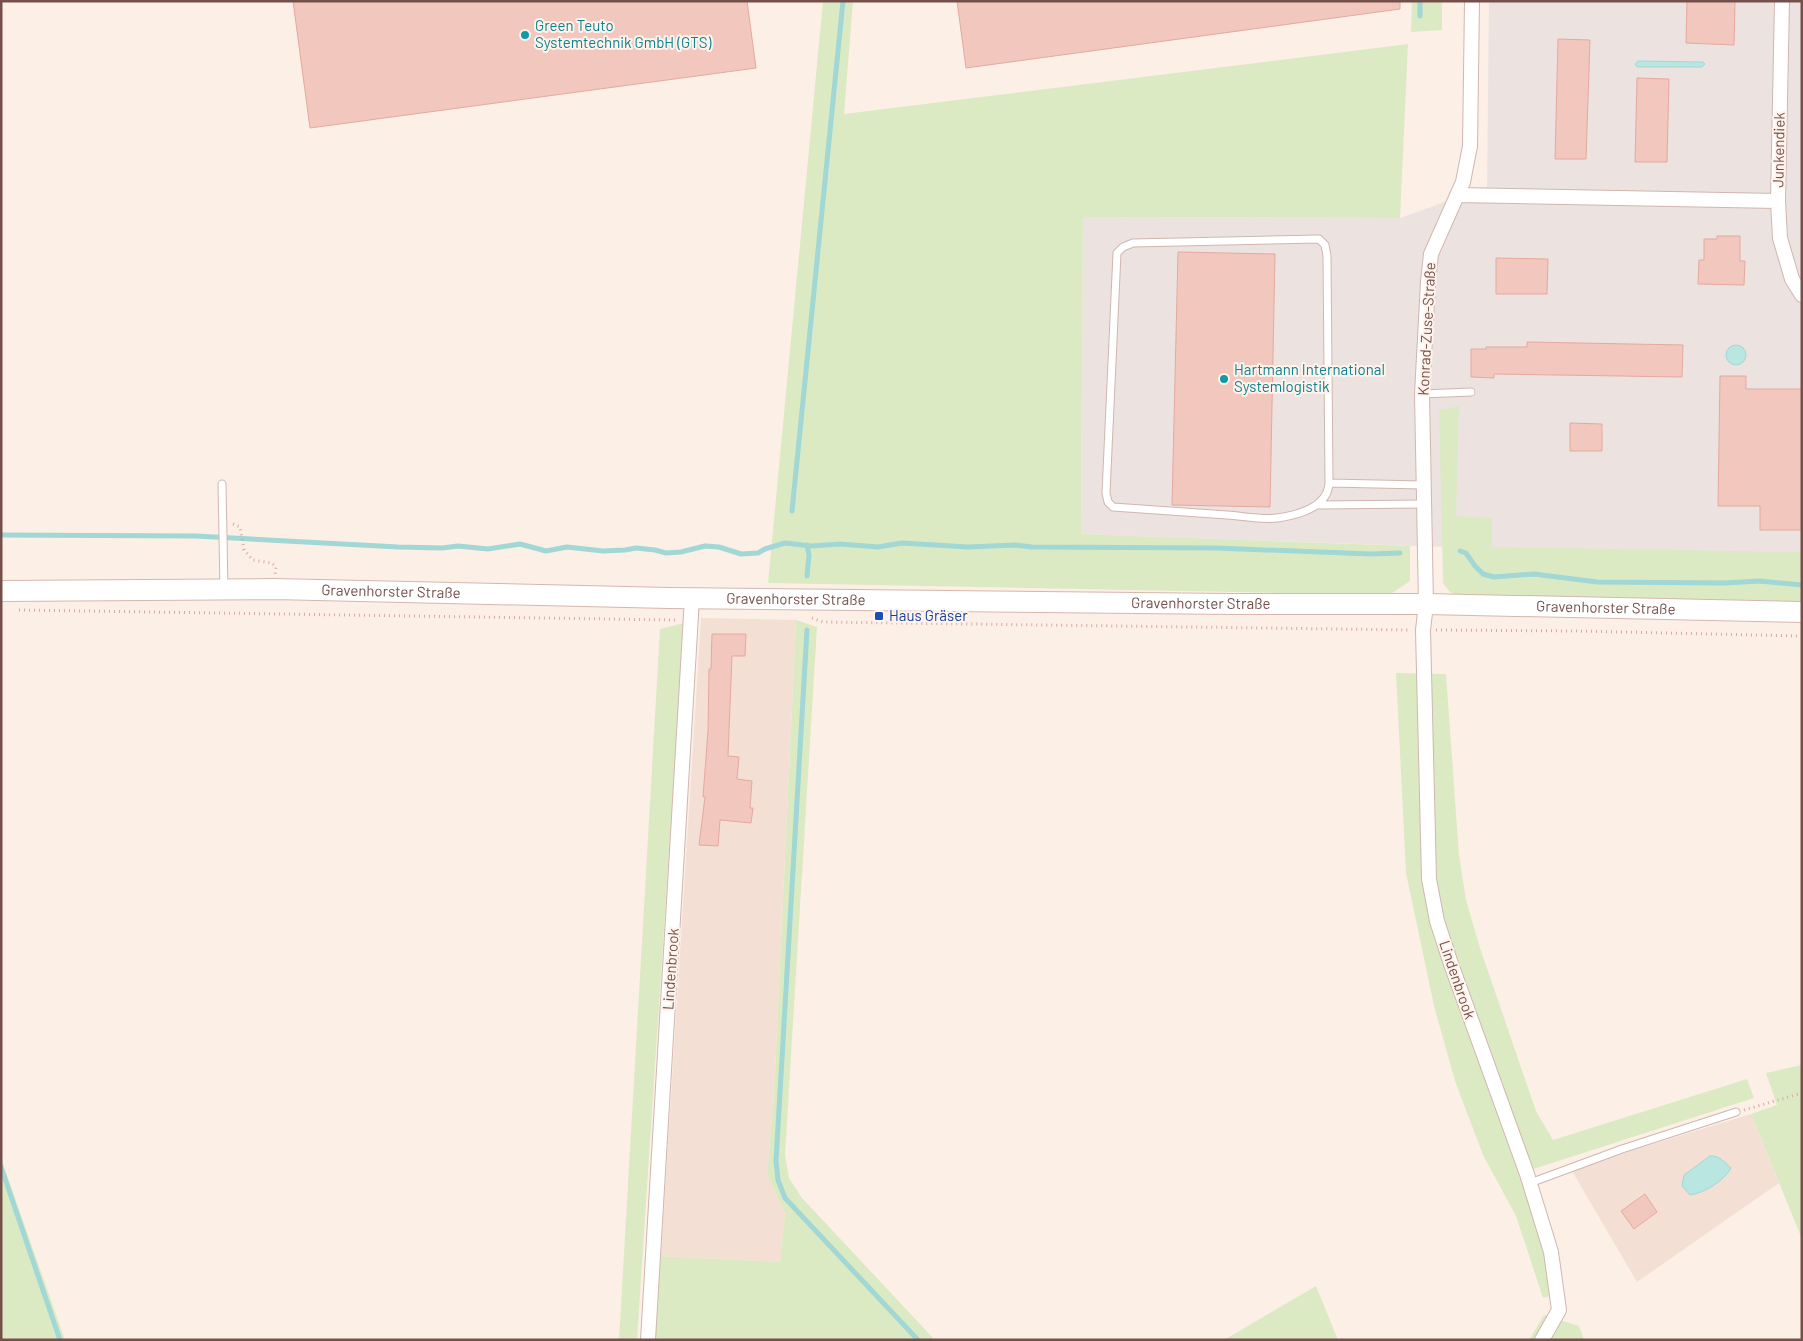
<svg xmlns="http://www.w3.org/2000/svg" width="1803" height="1341" font-family="Barlow,sans-serif">
<rect width="100%" height="100%" fill="#fcefe6"/>
<path fill="#f4dfd4" d="M701 618 796 620 774 1092 767 1175 785 1213 780 1262 661 1256Z
M1751 1114 1779 1183 1637 1282 1572 1171 1637 1149Z"/>
<path fill="#ece3e0" d="M1489 1H1802V560L1081 534 1083 217 1400 218 1487 187Z"/>
<path fill="#dceac4" d="M823 1H853L844 114 1408 44 1400 218 1083 217 1081 534 1410 546V581L1389 595 768 583Z
M1412 1H1442V30L1411 32Z
M1459 406 1456 516 1492 518V547L1802 552V606L1459 597 1449 591 1443 583 1439 410Z
M796 620 817 627 785 1155 789 1178 802 1198 935 1340H654L661 1256 780 1262 785 1213 767 1175 774 1092Z
M684 623 637 1340H619L660 629Z
M1396 673 1446 674 1459 855 1466 900 1480 948 1536 1111 1553 1140 1747 1079 1754 1098 1521 1173 1545 1252 1549 1296 1543 1298 1516 1216 1483 1155 1455 1081 1434 1006 1406 873Z
M1802 1065V1239L1751 1114 1777 1105 1766 1073Z
M1 1158 65 1340H1Z
M1316 1286 1338 1340H1224Z
M1544 1315 1579 1326 1584 1340H1529Z"/>
<path fill="#bae6e2" stroke="#a1d7d4" d="M1638 61 1703 62 1705 64 1702 67H1637L1635 64Z
M1726 355a10 10 0 1 1 20 0a10 10 0 1 1-20 0Z
M1710 1156C1719 1155 1724 1162 1731 1168 1724 1181 1704 1193 1690 1195L1682 1186 1684 1175Z"/>
<g fill="none" stroke-linecap="round" stroke-linejoin="round">
<path stroke="#a1d7d4" stroke-width="5" d="M1420 16V1
M792 511 843 1
M1 535 196 536 398 547 442 548 458 546 488 549 520 544 546 551 567 547 603 551 625 550 636 548 655 550 666 553 681 552 705 546 719 547 741 554 758 553 765 549 785 543 811 546 840 544 878 547 902 543 968 547 1015 545 1032 547 1216 548 1371 554 1400 553
M807 545 809 555 807 576
M1460 551 1466 553 1475 566 1483 574 1494 577 1534 574 1597 582 1725 583 1759 581 1802 585
M807 630 776 1161 778 1180 785 1198 918 1340
M1 1167 60 1340"/>
</g>
<path fill="#f1c7be" stroke="#e4a99e" d="M293 1H747L756 68 310 128Z
M957 1H1400V9L966 68Z
M1687 1H1735L1734 45 1686 43Z
M1558 39 1590 40 1586 159H1555Z
M1637 78 1669 79 1667 162H1635Z
M1717 236H1740V261H1745L1744 285 1698 284 1699 260H1704V239H1717Z
M1178 252 1275 254 1270 507 1172 505Z
M1496 258 1548 259 1547 294H1496Z
M1527 342 1683 345 1682 377 1494 374V378L1471 377V349H1486V347H1527Z
M1720 376H1746V389H1802V530H1760V506H1718Z
M1570 423 1602 424V451H1570Z
M712 634H746L745 656H732L728 756 739 757 737 779 752 781 750 808H753L751 823 720 820 718 846 699 845 705 797H703L708 731 709 669H711Z
M1645 1194 1657 1212 1634 1229 1621 1211Z"/>
<g fill="none" stroke-linecap="round" stroke-linejoin="round">
<g stroke="#d0b6af" stroke-width="9">
<path id="service" d="M1319 239 1325 245 1327 256 1329 483C1328 508 1298 515 1277 518 1261 520 1243 516 1227 515 1189 512 1151 510 1113 507L1108 502 1106 493 1117 253 1123 247 1133 243Z
M1422 394 1471 392
M1329 483 1423 485
M222 484 224 589
M1317 505 1423 504
M1530 1183 1622 1149 1736 1112"/>
</g>
<g stroke="#d0b6af" stroke-width="16">
<path id="minor" d="M1472 1 1470 146 1463 182 1431 254 1428 282 1422 394 1426 604 1423 630 1429 879 1437 921 1451 964 1527 1174 1551 1252 1559 1310 1542 1340
M1782 1 1778 201 1780 238 1792 279 1802 295
M1457 195 1778 201
M648 1340 692 598"/>
</g>
<g stroke="#d6b7ae" stroke-width="22">
<g id="secondary">
<path id="s1" d="M1 591 274 589 669 598 1231 604H1426L1802 612"/>
</g>
</g>
<path stroke="#d6aaa1" stroke-width="3" stroke-dasharray="1 4" stroke-linecap="butt" d="M233 524 240 527 244 550 253 560 272 563 276 567 275 574
M19 610 674 620 678 619
M812 618 823 622 1410 630
M1436 630 1575 631 1802 636
M1744 1110 1802 1093"/>
<use href="#service" stroke="#fff" stroke-width="7"/>
<use href="#minor" stroke="#fff" stroke-width="14"/>
<use href="#secondary" stroke="#fff" stroke-width="20"/>
</g>
<g fill="#0f9aa8" stroke="#fff3ec" stroke-width="2">
<circle cx="525" cy="35" r="5"/>
<circle cx="1224" cy="379" r="5"/>
</g>
<rect fill="#1a4fb4" stroke="#fff3ec" stroke-width="2" x="874" y="611" width="10" height="10" rx="2.5"/>
<g text-anchor="middle" stroke-width="4" stroke-linejoin="round" paint-order="stroke">
<g font-size="15" fill="#0d838f" stroke="#fff3ec" text-anchor="start">
<text x="535" y="31">Green Teuto<tspan x="535" dy="17">Systemtechnik GmbH (GTS)</tspan></text>
<text x="1234" y="375">Hartmann International<tspan x="1234" dy="17">Systemlogistik</tspan></text>
</g>
<g font-size="15" fill="#75504b" stroke="#fff3ec">
<text transform="translate(1779 150) rotate(-89)" y="5">Junkendiek</text>
<text transform="translate(1427 329) rotate(-87)" y="5">Konrad-Zuse-Straße</text>
<text dy="5" stroke="none"><textPath href="#s1" startOffset="390">Gravenhorster Straße</textPath></text>
<text dy="5" stroke="none"><textPath href="#s1" startOffset="795">Gravenhorster Straße</textPath></text>
<text dy="5" stroke="none"><textPath href="#s1" startOffset="1200">Gravenhorster Straße</textPath></text>
<text dy="5" stroke="none"><textPath href="#s1" startOffset="1605">Gravenhorster Straße</textPath></text>
<text transform="translate(671 969) rotate(-86)" y="5">Lindenbrook</text>
<text transform="translate(1457 980) rotate(71)" y="5">Lindenbrook</text>
</g>
<g font-size="15" fill="#164399" stroke="#fff3ec" text-anchor="start">
<text x="889" y="621">Haus Gräser</text>
</g>
</g>
<rect width="1803" height="1341" fill="none" stroke="#75504b" stroke-width="5"/>
</svg>
